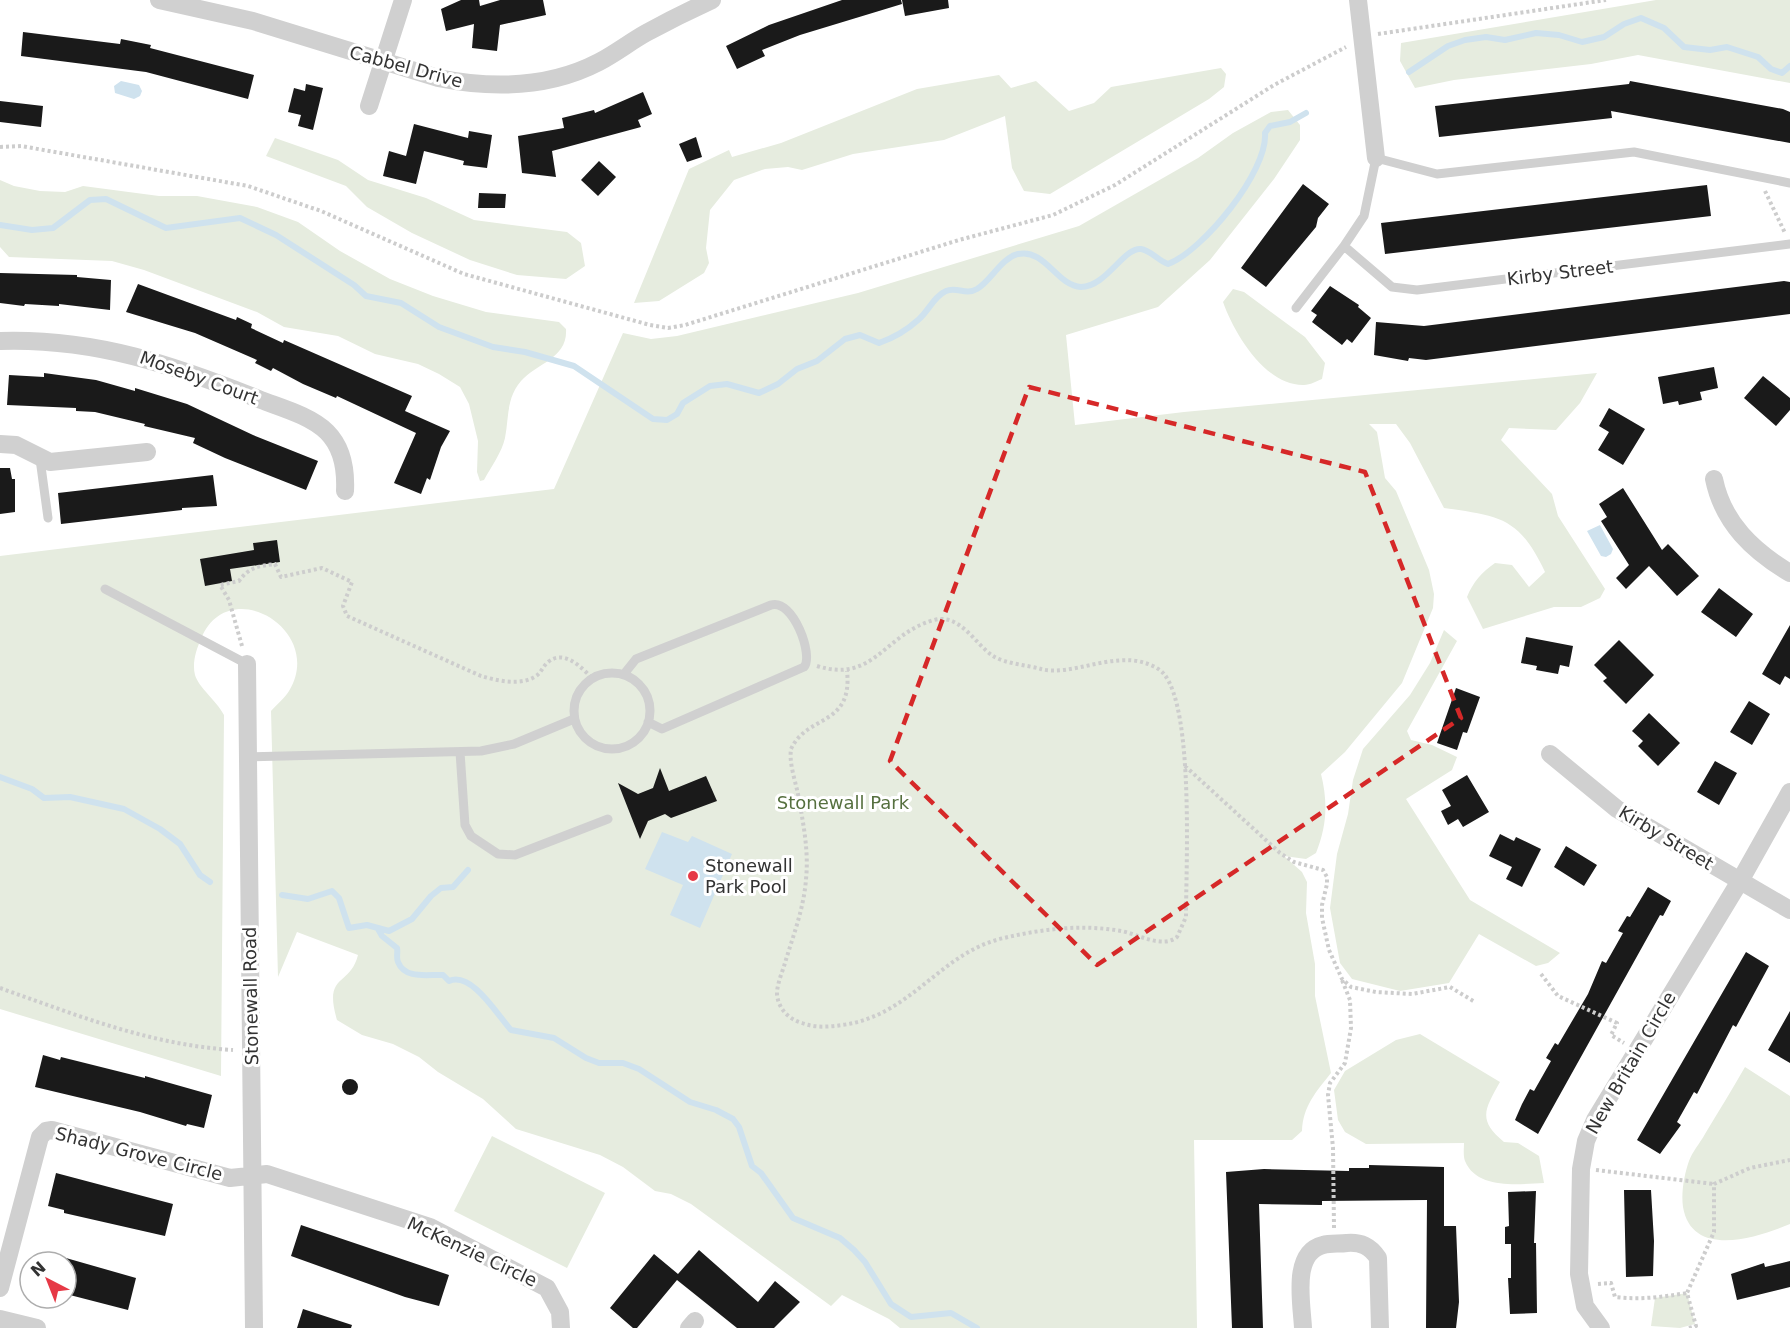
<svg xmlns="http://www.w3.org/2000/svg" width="1790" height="1328" font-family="'DejaVu Sans',sans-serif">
<rect width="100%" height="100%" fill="#fff"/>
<path fill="#e6ecdf" d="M1656 0H1790V83L1638 55 1591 64 1454 80 1415 88 1400 61 1401 43Z
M1221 68 1226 74 1224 87 1209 99 1050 194 1024 191 1012 168 1005 116 944 140 853 154 802 170 788 167 765 169 734 180 710 210 706 248 709 263 704 273 659 301 634 303 689 169 729 150 732 157 781 143 917 89 999 75 1011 88 1036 81 1069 111 1094 103 1111 87Z
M1288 110 1300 125V140L1274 179 1210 260 1158 307 1066 335 1075 425 1184 412 1597 373 1580 403 1556 430 1509 428 1501 440 1552 494 1558 516 1605 589 1600 598 1581 607H1554L1483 629 1467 597C1473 582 1482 572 1495 563L1512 565 1529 587 1545 572C1519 517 1500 516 1444 508L1410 443 1396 424H1369L1377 432 1385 478 1396 491 1429 570 1434 594 1433 608 1402 683 1345 752 1321 774C1328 802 1327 826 1316 853L1306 859 1284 856 1302 872 1307 882 1306 913 1315 964V996L1331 1073C1316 1092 1303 1106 1302 1131L1292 1140H1194L1197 1328H900L889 1319 842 1295 831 1306 691 1204 671 1194 655 1191 623 1167 600 1155 516 1129 483 1099 438 1072 419 1057 393 1044 362 1035 337 1020C323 973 350 987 358 955L297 932 278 977 271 711C277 704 285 698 289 691 326 630 228 572 201 639 196 650 192 663 195 675 199 688 216 700 224 715L221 1076 0 1009V556L554 489 623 333 651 339 677 336 858 293 1079 226 1198 158 1233 133 1271 112Z
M275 138 338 160 368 180 426 198 474 220 567 232 581 243 585 266 566 279 517 275 470 260 412 233 367 207 346 186 266 156Z
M0 180 14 186 40 191 65 192 83 186 159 196H197L257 207 298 222 340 251 390 279 433 296 486 312 559 322 566 329C568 358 537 363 521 381 506 398 509 419 505 438 502 452 491 467 484 480L480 481 477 472 478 441 469 404 460 387 439 374 418 364 375 354 338 336 284 327 257 312 144 270 112 261 9 257 0 247Z
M1233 289 1244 292 1305 337 1325 363 1322 379C1317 381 1310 385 1304 385 1265 386 1234 333 1223 302Z
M1444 630 1457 641 1407 731 1411 740 1432 745 1457 757 1452 770 1406 799 1470 900 1560 953 1548 963 1536 966 1479 934 1449 983 1400 991 1352 979 1340 963 1330 908 1337 854 1348 814 1353 780 1363 749 1410 695 1430 663Z
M1420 1034 1500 1082C1485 1109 1477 1120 1504 1142L1518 1143 1539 1156 1544 1183C1519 1184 1477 1190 1465 1161 1463 1156 1464 1148 1464 1143L1366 1144 1345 1132 1338 1120 1334 1090 1345 1071 1396 1040Z
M1745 1067 1790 1096V1224C1757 1238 1692 1259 1683 1207 1681 1193 1684 1175 1689 1161 1692 1152 1700 1143 1705 1134 1718 1112 1732 1090 1745 1067Z
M492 1136 605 1193 567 1268 454 1211Z
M1687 1293 1695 1324 1680 1328 1651 1326 1655 1298Z"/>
<path fill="#cfe2ee" d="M121 81 139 85 142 91 140 96 134 99 115 93 114 86Z
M1600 525 1613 549 1611 554 1606 557 1601 556 1587 531Z
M662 832 688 842 692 836 732 854 700 928 670 915 683 885 645 869Z"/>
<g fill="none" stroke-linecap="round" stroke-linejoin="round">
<path stroke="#cfe2ee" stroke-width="6" d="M1409 72 1448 46 1465 40 1486 37 1505 40 1536 33 1559 35 1582 42 1604 37 1624 24 1641 18 1664 28 1684 47 1710 50 1727 47 1758 57 1771 69 1782 73 1790 66
M0 225 32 230 53 228 90 200 106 199 166 228 240 218 276 235 354 285 366 296 401 303 439 327 493 347 525 352 574 366 653 419 667 420 677 414 683 403 710 386 727 384 759 393 778 384 797 369 817 361 845 339 860 335 879 343C893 338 906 331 918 320 928 312 934 296 946 291 957 286 965 296 977 289 991 281 1001 258 1018 254 1045 248 1057 286 1081 287 1106 287 1124 247 1141 249 1150 250 1159 261 1168 264 1203 251 1268 171 1265 133L1270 126 1290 122 1306 113
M0 777 32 789 44 798 70 797 124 809 160 829 180 844 200 875 210 882
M282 895 308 899 332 891 339 898 349 928 367 925 389 931 412 919 431 896 441 888 453 887 468 870
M378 929 382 936 397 948C398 952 396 958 398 962 405 980 429 974 443 975L449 981C472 971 498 1016 511 1030L554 1038 586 1058 599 1063H623L639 1069 690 1102 716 1110 733 1119 739 1127 752 1166 761 1173 793 1218 840 1238 854 1250 865 1262 891 1304 911 1317 951 1313 977 1328"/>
</g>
<path fill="#1a1a1a" d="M461 0H479L480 6 500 0H543L546 15 500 25 497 51 472 48 474 24 446 31 441 9Z
M842 0H901L902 4 800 35 762 50 765 56 737 69 726 46 769 25Z
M902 0H948L949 8 905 16Z
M23 32 120 44 121 39 151 45 150 48 254 75 248 99 146 72 21 56Z
M1630 81 1783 109 1790 112V143L1611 111 1612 118 1439 137 1435 106 1629 84Z
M306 84 323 88 313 130 298 126 301 115 288 112 294 88 305 91Z
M643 92 652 114 638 120 641 127 552 151 556 177 522 173 518 136 564 128 562 118 594 110 595 113Z
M0 101 43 106 41 127 0 122Z
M414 124 468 138 469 131 492 135 487 168 463 165 464 161 424 151 416 184 383 176 389 151 406 156Z
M696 137 702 157 687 162 679 144Z
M599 161 616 177 598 196 581 180Z
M1303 184 1329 204 1318 218 1316 227 1266 287 1241 268Z
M1707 185 1711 216 1385 254 1381 223Z
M479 193 506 194 505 208H478Z
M0 273 77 275V277L111 280 110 310 59 304V306L25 304 24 306 0 303Z
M1784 281 1790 282V314L1426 360 1409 358 1408 361 1374 355 1376 322 1424 326Z
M138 284 236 320 237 317 252 324 251 328 283 343 284 340 412 396 405 411 450 431 441 447 430 480 427 478 421 494 394 483 416 433 337 396 336 398 303 384 273 368 271 371 255 363 257 360 195 333 126 312Z
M1330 286 1359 305 1358 307 1371 318 1352 343 1347 339 1342 345 1312 322 1317 315 1311 311Z
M1714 367 1718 388 1700 392 1702 400 1679 405 1678 401 1663 404 1658 377Z
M44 373 96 380 135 391V388L187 404 253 435 318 461 306 490 225 458 193 443 195 438 144 426 145 424 95 412 76 411V408L7 405 9 375 44 377Z
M1763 376 1790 398V410L1776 426 1744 398Z
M1609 408 1645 429 1623 465 1598 450 1609 432 1599 426Z
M0 468H10L12 479H15V512L0 514Z
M213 475 217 506 182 508V510L61 524 58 493Z
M1623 488 1662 550 1668 544 1699 576 1677 596 1649 566 1626 589 1616 578 1629 565 1601 521 1607 517 1599 504Z
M277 540 280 562 230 569 232 581 205 586 200 559 254 550 253 543Z
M1719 588 1753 614 1736 637 1701 612Z
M1790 625V679L1785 676 1780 685 1762 674Z
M1526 637 1573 646 1569 667 1560 665 1558 674 1536 670 1537 666 1521 663Z
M1619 640 1654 675 1626 704 1603 681 1607 678 1594 665Z
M1456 688 1480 697 1467 733 1463 732 1457 750 1437 743Z
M1749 701 1770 714 1752 745 1730 732Z
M1649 713 1680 743 1658 766 1638 746 1643 741 1632 731Z
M1715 761 1737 773 1719 805 1697 792Z
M660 768 669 791 706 776 717 801 671 818 665 814 648 821 640 839 618 783 638 794 653 788Z
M1467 775 1489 812 1463 827 1458 819 1448 825 1441 811 1451 806 1442 790Z
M1500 834 1514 841 1516 837 1541 849 1522 887 1506 879 1512 867 1489 856Z
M1566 846 1597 865 1584 886 1554 867Z
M1648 887 1671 901 1663 916 1660 915 1538 1134 1515 1120 1522 1104 1530 1089 1534 1091 1551 1061 1546 1058 1555 1043 1558 1045 1588 994 1602 961 1606 963 1623 933 1618 931 1627 916 1630 917Z
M1746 952 1769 966 1736 1027 1733 1025 1697 1094 1694 1092 1677 1122 1681 1125 1660 1154 1637 1140Z
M1790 1011V1063L1768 1050Z
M43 1055 60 1060 61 1057 145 1078V1076L212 1095 204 1128 187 1124 186 1126 140 1112 35 1087Z
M342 1087a8 8 0 1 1 16 0a8 8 0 1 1-16 0Z
M1369 1165 1444 1167V1226H1456L1459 1302 1456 1328H1426L1427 1200 1322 1201V1205L1259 1204 1263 1328H1232L1226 1172 1264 1169 1349 1171V1168H1369Z
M56 1173 173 1204 165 1236 64 1213V1210L48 1206Z
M1624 1190H1651L1654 1241 1653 1276 1626 1277Z
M1536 1191 1534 1243H1536L1537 1313 1510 1314 1508 1278H1511V1244H1505V1227L1509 1226 1508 1192Z
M301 1225 449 1275 439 1306 405 1297 291 1256Z
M699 1250 758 1302 775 1281 800 1302 774 1328H737L677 1280 637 1328H633L610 1308 654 1254 678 1274Z
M66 1258 136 1278 128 1310 66 1294Z
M1790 1261V1287L1737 1300 1731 1274 1764 1263 1765 1267Z
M303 1309 352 1325 351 1328H297Z"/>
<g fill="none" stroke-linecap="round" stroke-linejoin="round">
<path stroke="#cdcdcd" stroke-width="4" stroke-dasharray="3 3" stroke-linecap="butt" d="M1378 34 1606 0
M0 147 21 146 248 186 321 211 464 274 650 325 668 328 685 325 959 240 1053 215 1115 185 1274 85 1346 47
M1765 191 1785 233
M242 646 229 600 220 585 239 581C249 567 259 566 275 564L281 577 322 568 352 582 343 606 347 616 481 676C498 681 521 686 536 676 541 673 543 666 548 662 564 649 581 667 592 678
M817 666C874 684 885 633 934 620 960 613 975 644 993 656 1006 664 1027 665 1041 669 1069 677 1112 652 1145 663 1152 665 1160 669 1164 674 1194 711 1186 866 1186 917L1177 937C1162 949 1138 934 1121 931 1082 924 1042 929 1004 938 940 952 912 1016 842 1025 829 1027 815 1028 802 1023 788 1019 778 1008 777 994 777 984 782 973 785 963 793 936 804 908 806 879 809 851 803 822 798 794 795 780 789 763 791 749 807 714 853 727 847 671
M1185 766 1280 853 1294 862 1323 870 1327 877V884L1322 905V918L1329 950 1342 979 1351 987 1376 992 1412 994 1450 987 1475 1002
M1541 974 1558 996 1617 1023 1611 1035 1624 1043
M0 988C76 1015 151 1045 233 1050
M1596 1170 1714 1184
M1334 1228 1333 1148 1328 1095 1330 1083 1345 1063 1351 1028 1350 1000 1342 980
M1598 1284 1611 1283 1615 1297C1640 1300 1662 1297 1687 1293
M1689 1328 1696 1326 1687 1293 1714 1232V1184L1750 1168 1790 1160"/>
<path stroke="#d0d0d0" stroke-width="9" d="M1790 183 1634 152 1437 174 1376 158 1364 216 1344 246 1392 287 1417 290 1790 244
M1296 308 1344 246
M40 459 48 518
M105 589 247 664
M574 711a38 38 0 1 1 76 0a38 38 0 1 1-76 0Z
M624 674 636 659 771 605C793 598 814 656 804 667L662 729 648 722
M460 752 465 825 471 836 498 854 515 855 608 819
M248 757 481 751 514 744 574 719"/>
<path stroke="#d0d0d0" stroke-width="18" d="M159 0 253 21 438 78C493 89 549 88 599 62 616 53 630 42 646 33 668 21 690 10 712 0
M1358 0 1376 158
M369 106 403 0
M0 341C95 338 174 365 261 400 282 408 311 416 327 432 343 448 346 470 345 491
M0 444 16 445 50 462 147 452
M1714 479C1723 523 1753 551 1790 573
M247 664 254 1328
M1550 754 1617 809 1790 910
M0 1288 40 1137 46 1131 52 1130 230 1178 267 1174 430 1227 547 1288 560 1312 561 1328
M0 1319 37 1328
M689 1328 695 1321
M1303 1328C1302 1304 1291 1253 1323 1245 1330 1243 1339 1244 1347 1243 1361 1242 1370 1246 1378 1258L1380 1328
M1601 1328 1585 1306 1579 1274 1581 1169 1586 1141 1595 1120 1740 881 1790 792"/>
</g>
<path fill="none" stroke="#d62828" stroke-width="4.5" stroke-dasharray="12 8" stroke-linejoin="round" d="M1029 387 1365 472 1461 718 1097 965 890 761Z"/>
<circle fill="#e63946" stroke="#fff" stroke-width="2" cx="693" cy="876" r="6"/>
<g text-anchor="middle" stroke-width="6" stroke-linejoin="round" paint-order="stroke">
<g font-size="18" fill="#333" stroke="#fff">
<text transform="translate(406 67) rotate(15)" y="6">Cabbel Drive</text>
<text transform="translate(1560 273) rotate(-7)" y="6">Kirby Street</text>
<text transform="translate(199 378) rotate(20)" y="6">Moseby Court</text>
<text transform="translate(1666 838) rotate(31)" y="6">Kirby Street</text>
<text transform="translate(251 996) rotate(-91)" y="6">Stonewall Road</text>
<text transform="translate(1631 1063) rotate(-60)" y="6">New Britain Circle</text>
<text transform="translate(139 1154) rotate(14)" y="6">Shady Grove Circle</text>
<text transform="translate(472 1252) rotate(25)" y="6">McKenzie Circle</text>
</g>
<g font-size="18" fill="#56703f" stroke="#fff">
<text x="843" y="809">Stonewall Park</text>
</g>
<g font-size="18" fill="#333" stroke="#fff" text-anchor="start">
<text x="705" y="872">Stonewall<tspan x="705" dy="21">Park Pool</tspan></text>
</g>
</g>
<g transform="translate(48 1280) rotate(318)"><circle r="28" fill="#ffffff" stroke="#adadad" stroke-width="1.5"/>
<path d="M0-4.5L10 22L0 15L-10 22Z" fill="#e63946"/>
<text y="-9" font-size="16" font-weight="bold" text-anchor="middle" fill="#333333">N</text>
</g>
</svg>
